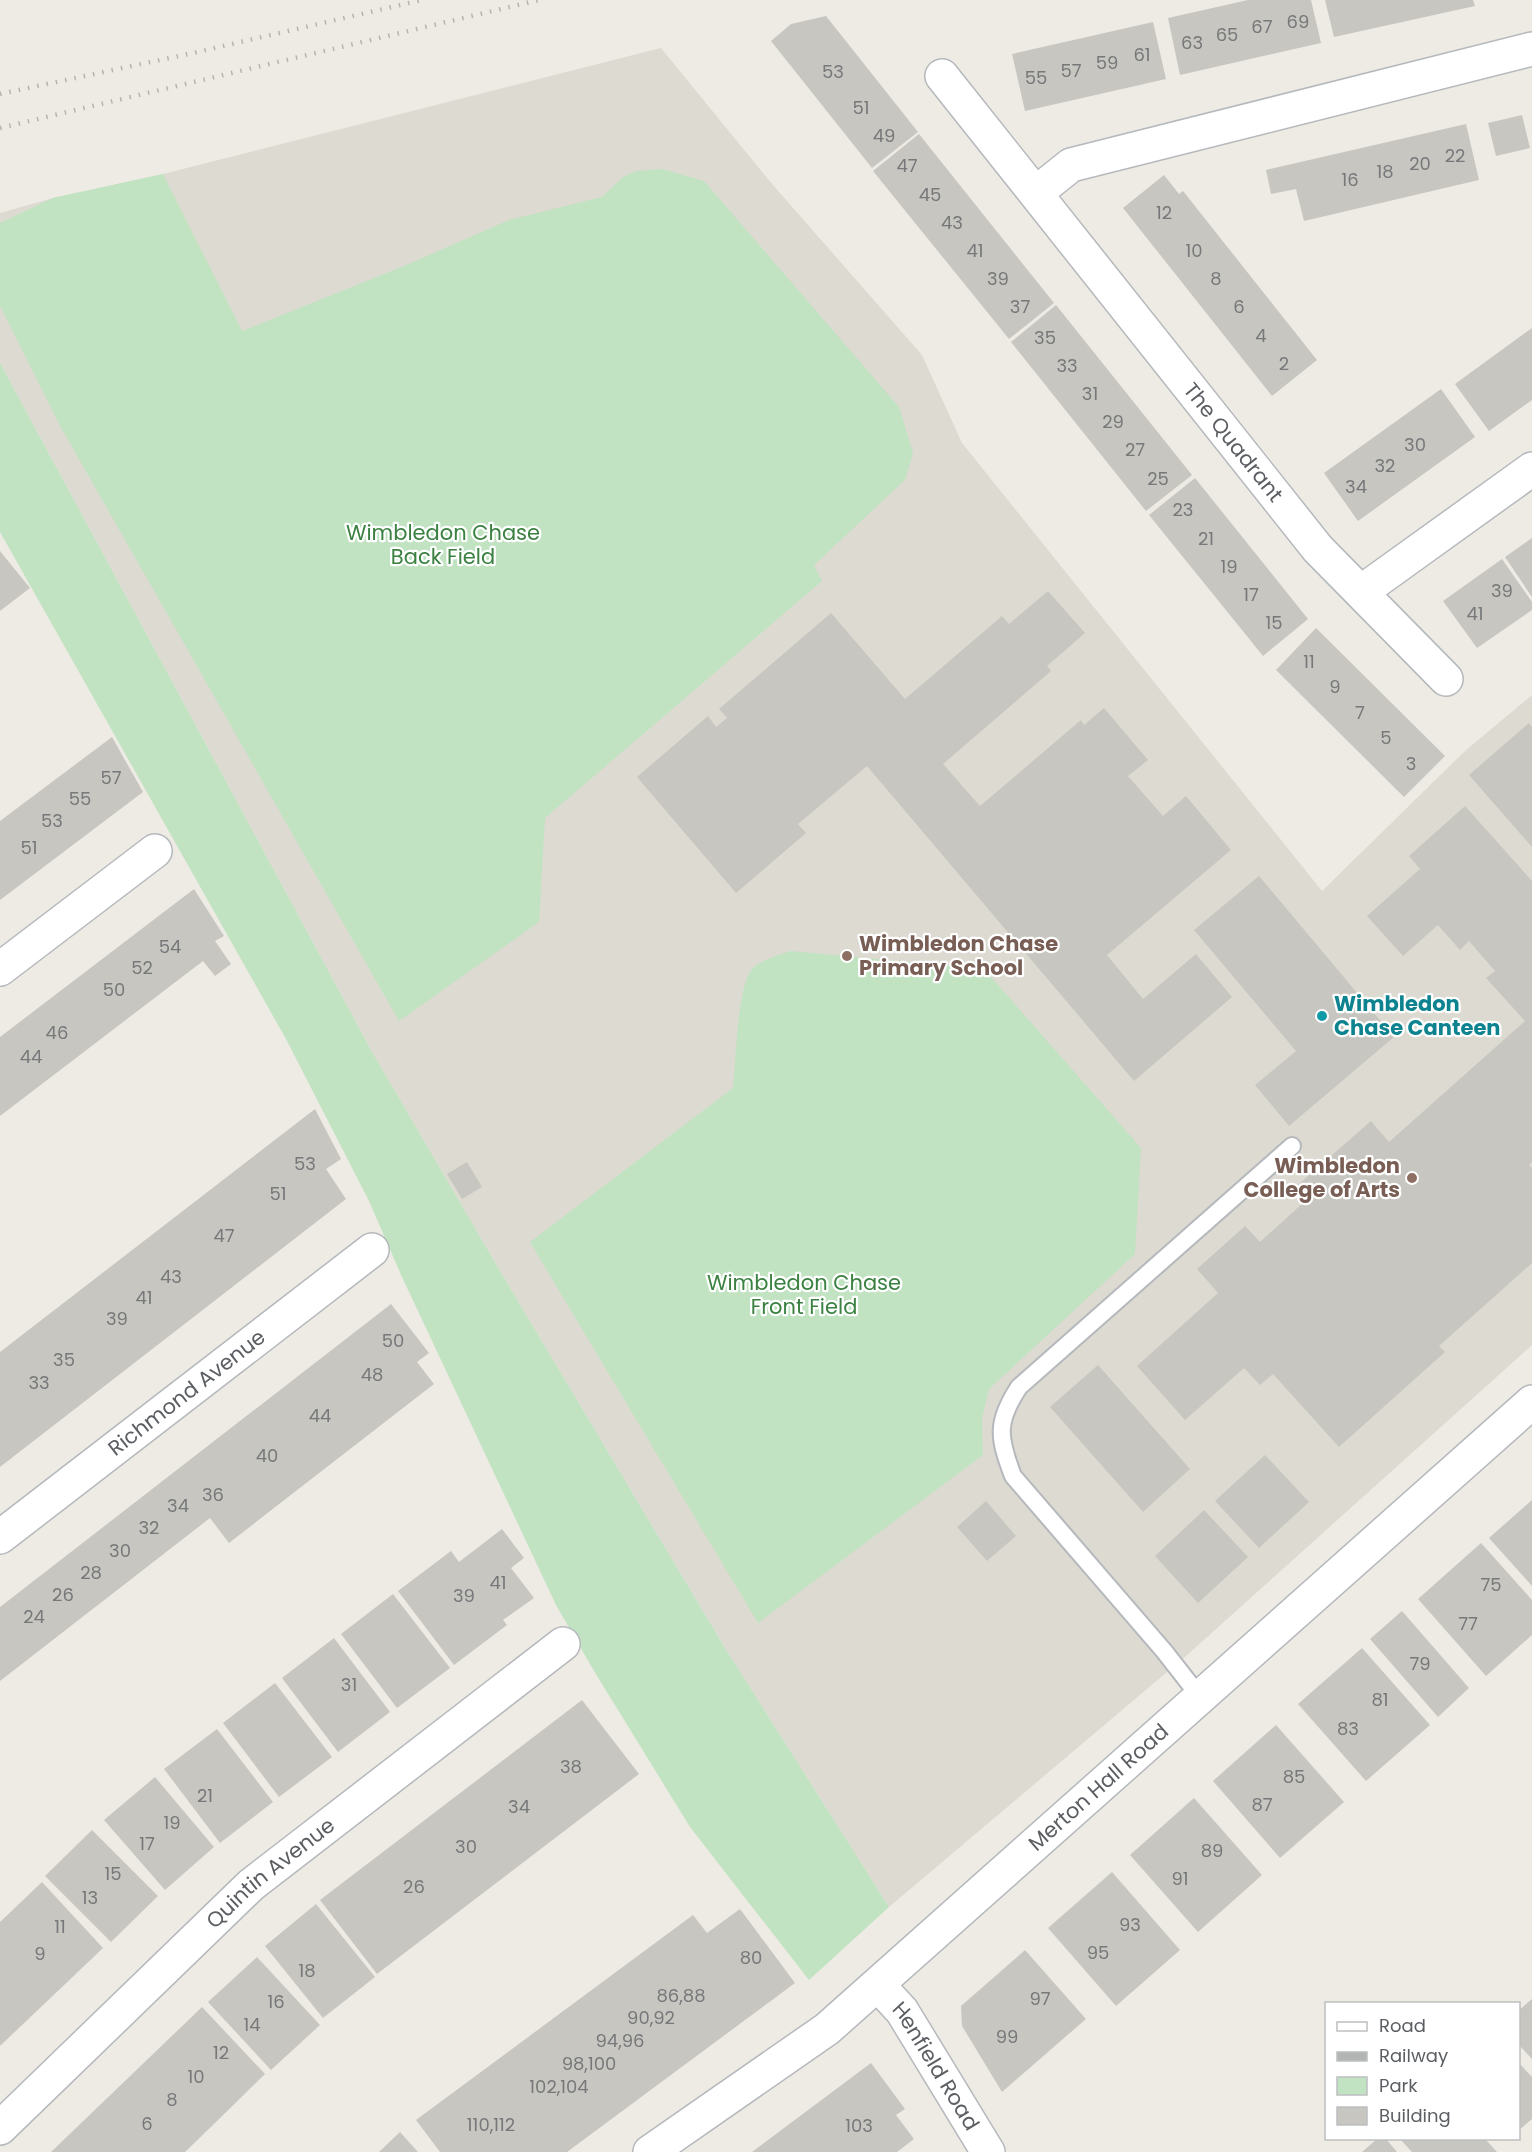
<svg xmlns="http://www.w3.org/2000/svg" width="1532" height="2152" font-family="Poppins,sans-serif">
<rect width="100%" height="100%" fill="#edebe3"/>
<path fill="#dcdad1" d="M661 48 772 184 922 355 962 443 1322 891 1465 751 1532 695V1345L1186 1656 889 1907 725 1648 503 1276 371 1050 0 363V213L53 198 163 174Z"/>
<path fill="#c1e3c2" d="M662 169 704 181 899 407 913 453 905 480 814 565 822 581 545 818 539 922 399 1021 59 424 0 306V223L53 198 163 174 242 331 404 266 509 220 602 197 623 177 636 171Z
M0 363 371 1050 503 1276 725 1648 889 1907 809 1980 690 1827 594 1671 556 1605 402 1277 369 1201 286 1039 0 532Z
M791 951 984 969 1141 1148 1135 1254 989 1389 982 1418 983 1455 758 1623 530 1242 733 1088C736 1063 737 984 753 968 763 959 778 955 791 951Z"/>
<path fill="#c8c6c0" d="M1248 0H1311L1321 43 1180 75 1168 18Z
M1325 0H1473L1475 6 1334 37Z
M826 16 918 132 872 168 771 41 791 24Z
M1153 22 1166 79 1025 111 1012 54Z
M1522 115 1530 148 1496 156 1488 123Z
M1466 124 1479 180 1304 221 1296 189 1271 194 1266 170Z
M919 134 1054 303 1009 339 873 171Z
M1164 175 1179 194 1183 191 1317 360 1272 396 1123 208Z
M1056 305 1192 475 1146 511 1011 342Z
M1532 328V400L1489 431 1455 384Z
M1441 389 1475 437 1358 521 1324 473Z
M1195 478 1308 619 1263 656 1149 515Z
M1532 538V597L1505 557Z
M0 551 30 588 0 611Z
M1502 559 1532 602V610L1477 648 1443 601Z
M1048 591 1085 633 1047 666 1051 671 943 764 980 806 1081 720 1084 725 1104 708 1148 760 1128 776 1163 816 1186 796 1231 850 1107 955 1143 999 1196 954 1232 997 1134 1081 867 766 798 824 806 833 736 893 637 777 708 716 716 727 727 718 719 709 831 613 905 699 1002 616 1009 624Z
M1316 628 1445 756 1404 797 1276 670Z
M1529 723 1532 727V847L1469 775Z
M112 737 143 792 0 900V821Z
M1465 806 1532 881V1162L1529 1165 1532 1168V1263L1439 1346 1445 1352 1339 1447 1273 1374 1260 1385 1244 1368 1185 1420 1137 1366 1218 1293 1197 1269 1245 1226 1260 1242 1303 1203 1292 1190 1371 1121 1389 1142 1525 1021 1486 978 1495 971 1469 941 1460 950 1438 925 1403 956 1367 916 1420 869 1409 856Z
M1259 876 1394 1037 1289 1126 1255 1085 1296 1051 1194 930Z
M194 889 224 936 215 941 231 964 215 976 203 961 0 1116V1037Z
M315 1109 341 1159 326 1169 346 1199 0 1467V1352Z
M467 1162 482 1187 462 1199 447 1174Z
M391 1304 429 1353 417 1362 434 1384 229 1543 210 1518 0 1681V1607Z
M1098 1365 1190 1469 1143 1512 1050 1407Z
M1265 1455 1309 1502 1259 1548 1215 1501Z
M1532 1500V1586L1489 1538Z
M986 1501 1016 1536 987 1561 957 1527Z
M1204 1510 1248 1557 1198 1603 1155 1556Z
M502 1529 524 1558 511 1568 534 1598 503 1620 507 1625 454 1665 398 1591 451 1551 459 1562Z
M1481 1543 1532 1600V1635L1486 1676 1418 1599Z
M393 1594 450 1668 397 1708 341 1634Z
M1402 1611 1469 1688 1438 1717 1370 1639Z
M334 1638 390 1712 338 1752 282 1678Z
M1362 1648 1430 1725 1366 1781 1298 1704Z
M275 1683 332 1757 279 1797 223 1723Z
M582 1700 639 1774 377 1974 320 1900Z
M1276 1725 1344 1802 1280 1858 1213 1781Z
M217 1729 273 1802 220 1843 164 1769Z
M155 1777 214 1847 165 1890 104 1820Z
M1194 1798 1262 1875 1198 1932 1130 1855Z
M92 1830 158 1896 111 1942 45 1876Z
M1112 1872 1180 1950 1116 2006 1048 1928Z
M42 1882 103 1948 0 2046V1922Z
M316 1904 375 1977 323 2018 265 1946Z
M740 1909 795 1983 567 2152H440L416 2120 693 1915 707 1933Z
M1025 1950 1086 2019 1002 2092 962 2026 961 2006Z
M257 1957 320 2025 271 2070 208 2002Z
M1532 1999V2059L1518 2044V2011Z
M202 2007 265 2074 216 2122 185 2152H51Z
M1518 2062 1532 2077V2119L1518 2131Z
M871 2063 905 2109 896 2115 914 2139 897 2152H752Z
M400 2132 418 2152H379Z
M1377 2139H1386L1397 2152H1362Z
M1400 2139H1485L1497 2152H1412Z"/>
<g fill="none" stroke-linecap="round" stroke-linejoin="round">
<g stroke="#b5b8bc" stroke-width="20">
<path id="lane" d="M1200 1697 1164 1651 1013 1476C998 1437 996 1422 1019 1387L1292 1146"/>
</g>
<g stroke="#b5b8bc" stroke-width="36">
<g id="street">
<path id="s1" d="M942 76 1318 549 1446 679"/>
<path d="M1036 193 1071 165 1532 49"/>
<path d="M1361 592 1532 469"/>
<path d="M0 969 155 851"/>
<path id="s2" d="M0 1537 372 1250"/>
<path id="s3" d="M878 1985 902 2011 988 2152"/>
<path id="s4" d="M0 2128 251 1885 563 1644"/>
<path id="s5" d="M650 2152 827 2029 1532 1402"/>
</g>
</g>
<use href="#lane" stroke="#fff" stroke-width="16"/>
<use href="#street" stroke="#fff" stroke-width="33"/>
<path stroke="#b3b4b4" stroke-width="4.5" stroke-dasharray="1.5 8" stroke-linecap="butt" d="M0 94 193 53 422 0
M0 128 539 0"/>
</g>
<g fill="#8d6e63" stroke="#fff" stroke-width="2">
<circle cx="847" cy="956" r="6"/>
<circle cx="1412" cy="1178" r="6"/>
</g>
<circle fill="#0f9aa8" stroke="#fff" stroke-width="2" cx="1322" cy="1016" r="6"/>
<g text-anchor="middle" stroke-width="4.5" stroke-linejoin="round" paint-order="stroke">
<g font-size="18" fill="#76787a">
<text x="1298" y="28">69</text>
<text x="1262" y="33">67</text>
<text x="1227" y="41">65</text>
<text x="1192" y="49">63</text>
<text x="1142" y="61">61</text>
<text x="1107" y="69">59</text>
<text x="1071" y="77">57</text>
<text x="833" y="78">53</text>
<text x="1036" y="84">55</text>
<text x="861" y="114">51</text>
<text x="884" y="142">49</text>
<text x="1455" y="162">22</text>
<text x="1420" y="170">20</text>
<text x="907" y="172">47</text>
<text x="1385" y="178">18</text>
<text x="1350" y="186">16</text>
<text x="930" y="201">45</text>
<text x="1164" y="219">12</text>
<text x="952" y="229">43</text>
<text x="975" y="257">41</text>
<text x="1194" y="257">10</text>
<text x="998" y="285">39</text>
<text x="1216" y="285">8</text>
<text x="1020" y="313">37</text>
<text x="1239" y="313">6</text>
<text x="1261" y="342">4</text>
<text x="1045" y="344">35</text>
<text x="1284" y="370">2</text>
<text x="1067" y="372">33</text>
<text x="1090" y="400">31</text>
<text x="1113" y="428">29</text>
<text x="1415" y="451">30</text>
<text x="1135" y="456">27</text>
<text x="1385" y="472">32</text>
<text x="1158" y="485">25</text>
<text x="1356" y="493">34</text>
<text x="1183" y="516">23</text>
<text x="1206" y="545">21</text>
<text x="1229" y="573">19</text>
<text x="1502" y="597">39</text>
<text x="1251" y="601">17</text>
<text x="1475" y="620">41</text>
<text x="1274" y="629">15</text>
<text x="1309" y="668">11</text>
<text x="1335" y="693">9</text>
<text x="1360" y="719">7</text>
<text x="1386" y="744">5</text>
<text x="1411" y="770">3</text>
<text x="111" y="784">57</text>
<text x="80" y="805">55</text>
<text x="52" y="827">53</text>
<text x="29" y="854">51</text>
<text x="170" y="953">54</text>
<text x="142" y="974">52</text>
<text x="114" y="996">50</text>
<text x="57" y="1039">46</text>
<text x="31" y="1063">44</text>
<text x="305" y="1170">53</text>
<text x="278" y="1200">51</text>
<text x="224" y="1242">47</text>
<text x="171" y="1283">43</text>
<text x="144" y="1304">41</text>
<text x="117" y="1325">39</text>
<text x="393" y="1347">50</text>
<text x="64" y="1366">35</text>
<text x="372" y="1381">48</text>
<text x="39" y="1389">33</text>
<text x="320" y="1422">44</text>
<text x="267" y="1462">40</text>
<text x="213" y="1501">36</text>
<text x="178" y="1512">34</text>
<text x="149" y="1534">32</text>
<text x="120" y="1557">30</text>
<text x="91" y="1579">28</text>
<text x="498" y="1589">41</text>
<text x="1491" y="1591">75</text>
<text x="63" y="1601">26</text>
<text x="464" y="1602">39</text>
<text x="34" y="1623">24</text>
<text x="1468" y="1630">77</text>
<text x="1420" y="1670">79</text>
<text x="349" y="1691">31</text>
<text x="1380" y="1706">81</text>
<text x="1348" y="1735">83</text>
<text x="571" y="1773">38</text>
<text x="1294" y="1783">85</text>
<text x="205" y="1802">21</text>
<text x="1262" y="1811">87</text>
<text x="519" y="1813">34</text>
<text x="172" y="1829">19</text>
<text x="147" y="1850">17</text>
<text x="466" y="1853">30</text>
<text x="1212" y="1857">89</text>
<text x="113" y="1880">15</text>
<text x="1180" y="1885">91</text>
<text x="414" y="1893">26</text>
<text x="90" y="1904">13</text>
<text x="1130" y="1931">93</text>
<text x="60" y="1933">11</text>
<text x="1098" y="1959">95</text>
<text x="40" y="1960">9</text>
<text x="751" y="1964">80</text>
<text x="307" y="1977">18</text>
<text x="681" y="2002">86,88</text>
<text x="1040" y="2005">97</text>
<text x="276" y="2008">16</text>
<text x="651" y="2024">90,92</text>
<text x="252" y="2031">14</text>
<text x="1007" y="2043">99</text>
<text x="620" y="2047">94,96</text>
<text x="221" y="2059">12</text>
<text x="589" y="2070">98,100</text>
<text x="196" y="2083">10</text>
<text x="559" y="2093">102,104</text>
<text x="172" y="2106">8</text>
<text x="147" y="2130">6</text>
<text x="491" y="2131">110,112</text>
<text x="859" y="2132">103</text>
</g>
<g font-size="21" fill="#5b5e62" stroke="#fff">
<text dy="7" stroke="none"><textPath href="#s1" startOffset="468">The Quadrant</textPath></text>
<text dy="7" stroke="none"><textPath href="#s2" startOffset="236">Richmond Avenue</textPath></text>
<text dy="7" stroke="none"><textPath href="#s5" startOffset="579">Merton Hall Road</textPath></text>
<text dy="7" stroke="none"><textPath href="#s4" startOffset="372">Quintin Avenue</textPath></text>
<text dy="7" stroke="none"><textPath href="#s3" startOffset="100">Henfield Road</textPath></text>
</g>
<g font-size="21" fill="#3b8141" stroke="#fff">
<text x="443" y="540">Wimbledon Chase<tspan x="443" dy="24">Back Field</tspan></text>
<text x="804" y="1290">Wimbledon Chase<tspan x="804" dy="24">Front Field</tspan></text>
</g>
<g font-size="21" font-weight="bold" fill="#785e54" stroke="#fff" text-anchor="start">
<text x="859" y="951">Wimbledon Chase<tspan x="859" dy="24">Primary School</tspan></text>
<text x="1400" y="1173" text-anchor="end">Wimbledon<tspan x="1400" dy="24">College of Arts</tspan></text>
</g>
<g font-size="21" font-weight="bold" fill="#0d838f" stroke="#fff" text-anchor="start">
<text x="1334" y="1011">Wimbledon<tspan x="1334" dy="24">Chase Canteen</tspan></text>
</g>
</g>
<rect x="1325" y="2002" width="195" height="138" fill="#ffffff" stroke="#bdbfc0" stroke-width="1.5"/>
<rect x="1337" y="2022" width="30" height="9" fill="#ffffff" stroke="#bdbfc0" stroke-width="1.5"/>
<text x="1379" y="2032" font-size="18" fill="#5b5e62">Road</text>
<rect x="1337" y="2052" width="30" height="9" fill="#b3b4b4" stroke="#bdbfc0" stroke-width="1.5"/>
<text x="1379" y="2062" font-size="18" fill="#5b5e62">Railway</text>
<rect x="1337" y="2077" width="30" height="18" fill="#c1e3c2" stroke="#bdbfc0" stroke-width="1.5"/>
<text x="1379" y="2092" font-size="18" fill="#5b5e62">Park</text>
<rect x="1337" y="2107" width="30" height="18" fill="#c8c6c0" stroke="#bdbfc0" stroke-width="1.5"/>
<text x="1379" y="2122" font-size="18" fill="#5b5e62">Building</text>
</svg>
